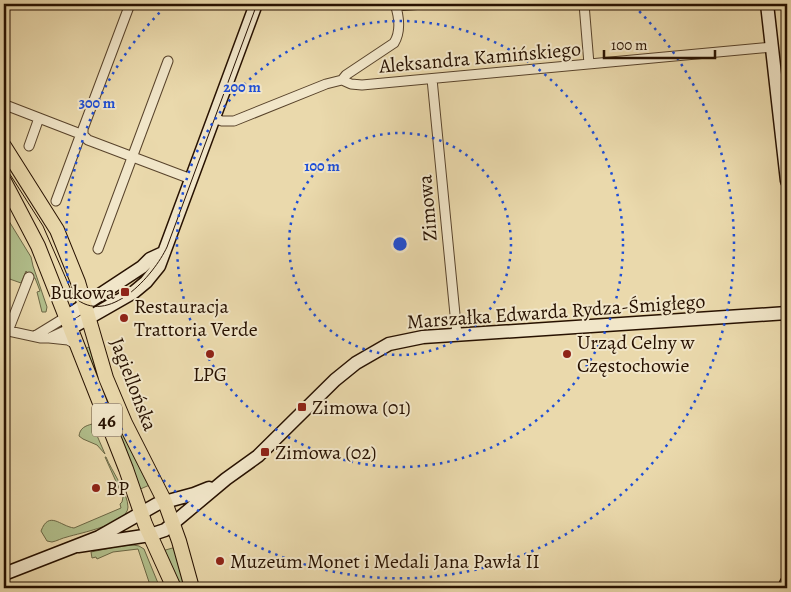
<svg xmlns="http://www.w3.org/2000/svg" width="791" height="592" font-family="Alegreya,serif">
<rect width="100%" height="100%" fill="#ead9ac"/>
<filter id="stains"><feTurbulence type="fractalNoise" baseFrequency=".004" numOctaves="4"/><feColorMatrix values="0 0 0 0 .2 0 0 0 0 .09 0 0 0 0 .02 0 0 0 .5 -.17"/></filter>
<radialGradient id="worn" r=".72"><stop offset=".6" stop-color="#630" stop-opacity="0"/><stop offset="1" stop-color="#630" stop-opacity=".3"/></radialGradient>
<path fill="#b2c08d" stroke="#6c6846" d="M4 213 31 257 33 266 47 307 46 312H42L37 292 40 291 35 278H32L26 271 21 283 4 277Z
M89 347 103 390 152 484 138 490 83 350Z
M92 424 105 454 97 445 83 439 79 436C80 428 85 426 92 424Z
M105 457H106C111 470 128 493 128 507 128 524 80 533 67 537 62 538 57 541 52 542L47 541 41 531C49 510 60 526 74 528L121 508 120 504 122 502 123 497Z
M133 545 139 546 144 549 160 588H151L138 549 113 552 97 559 96 557 92 558 91 552 120 546Z
M176 547 188 588H179L162 551Z"/>
<g fill="none" stroke-linecap="round" stroke-linejoin="round">
<g stroke="#58432b" stroke-width="11">
<path id="street" d="M584 4 589 64
M396 6 424 4
M432 79 457 335
M342 80 351 84 362 85 772 47
M8 106 83 135 88 140 191 179
M213 118 222 121H234L326 84 342 80 346 75 394 43C401 32 399 16 395 4
M29 146 39 118
M56 201 79 139 83 135V129L130 4
M98 249 168 61
M4 330 41 338H49L71 328
M8 331 29 277
M35 336 66 317
M49 338 68 340 77 345"/>
</g>
<g stroke="#271100" stroke-width="15">
<path id="secondary" d="M767 4 787 181
M66 317 142 267 150 259 163 253
M71 328 134 292 146 282 159 266 256 4
M78 546 150 535 165 530 226 479 258 456 335 380 356 363 389 344 423 337 787 313
M4 574 99 537 157 504 194 494 209 488
M784 588 787 582"/>
</g>
<g stroke="#271100" stroke-width="16">
<path id="primary" d="M4 146 57 230 78 282 106 378 125 423 165 502 179 541 192 588
M4 181 38 246 126 469 145 524 174 588"/>
</g>
<use href="#street" stroke="#f1e6c9" stroke-width="9"/>
<use href="#secondary" stroke="#f1e6c9" stroke-width="12"/>
<use href="#primary" stroke="#ead9ac" stroke-width="14"/>
<path stroke="#271100" stroke-width="1" d="M4 165 43 226 74 297C108 328 154 275 167 247L257 4"/>
</g>
<g fill="none" stroke="#1d4ed8" stroke-width="2.5" stroke-dasharray="2.5 5">
<circle cx="400" cy="244" r="111"/>
<circle cx="400" cy="244" r="223"/>
<path d="M634 6A334 334 0 1 1 166 6"/>
</g>
<g fill="#8f2418" stroke="#f1e6c9" stroke-width="2">
<rect x="120" y="287" width="10" height="10" rx="2.5"/>
<circle cx="124" cy="318" r="5"/>
<circle cx="210" cy="354" r="5"/>
<circle cx="567" cy="354" r="5"/>
<rect x="297" y="402" width="10" height="10" rx="2.5"/>
<rect x="260" y="447" width="10" height="10" rx="2.5"/>
<circle cx="96" cy="488" r="5"/>
<circle cx="220" cy="561" r="5"/>
</g>
<g text-anchor="middle" stroke-width="4" stroke-linejoin="round" paint-order="stroke">
<rect fill="#f1e6c9" stroke="#64513c" stroke-width="1" x="92" y="403.5" width="30" height="33" rx="4"/>
<g font-size="19" font-weight="bold" fill="#271100">
<text x="107" y="427">46</text>
</g>
<g font-size="20" fill="#271100" stroke="#f1e6c9">
<text transform="translate(480 57) rotate(-5)" y="7">Aleksandra Kamińskiego</text>
<text transform="translate(427 208) rotate(-95)" y="7">Zimowa</text>
<text transform="translate(556 311) rotate(-4)" y="7">Marszałka Edwarda Rydza-Śmigłego</text>
<text transform="translate(134 384) rotate(69)" y="7">Jagiellońska</text>
</g>
<g font-size="20" fill="#271100" stroke="#f1e6c9" text-anchor="start">
<text x="115" y="299" text-anchor="end">Bukowa</text>
<text x="134" y="313">Restauracja<tspan x="134" dy="23">Trattoria Verde</tspan></text>
<text x="577" y="349">Urząd Celny w<tspan x="577" dy="23">Częstochowie</tspan></text>
<text x="210" y="381" text-anchor="middle">LPG</text>
<text x="312" y="414">Zimowa (01)</text>
<text x="275" y="459">Zimowa (02)</text>
<text x="106" y="495">BP</text>
<text x="230" y="568">Muzeum Monet i Medali Jana Pawła II</text>
</g>
</g>
<circle cx="400" cy="244" r="8" fill="#1d4ed8" stroke="#f1e6c9" stroke-width="2.5"/>
<g font-size="15" text-anchor="middle" font-weight="bold" fill="#1d4ed8" stroke="#f1e6c9" stroke-width="4" stroke-linejoin="round" paint-order="stroke">
<text x="242" y="92">200 m</text>
<text x="97" y="108">300 m</text>
<text x="322" y="171">100 m</text>
</g>
<rect width="791" height="592" fill="none" stroke="#ead9ac" stroke-width="20"/>
<rect x="5" y="5" width="781" height="582" fill="none" stroke="#271100" stroke-width="2.5"/>
<rect x="10" y="10" width="771" height="572" fill="none" stroke="#271100"/>
<path d="M604 50v8h111v-8" fill="none" stroke="#271100" stroke-width="2.5"/>
<text x="611" y="50" font-size="15" fill="#271100" stroke="#f1e6c9" stroke-width="4" paint-order="stroke">100 m</text>
<rect width="100%" height="100%" filter="url(#stains)"/>
<rect width="100%" height="100%" fill="url(#worn)"/>
</svg>
